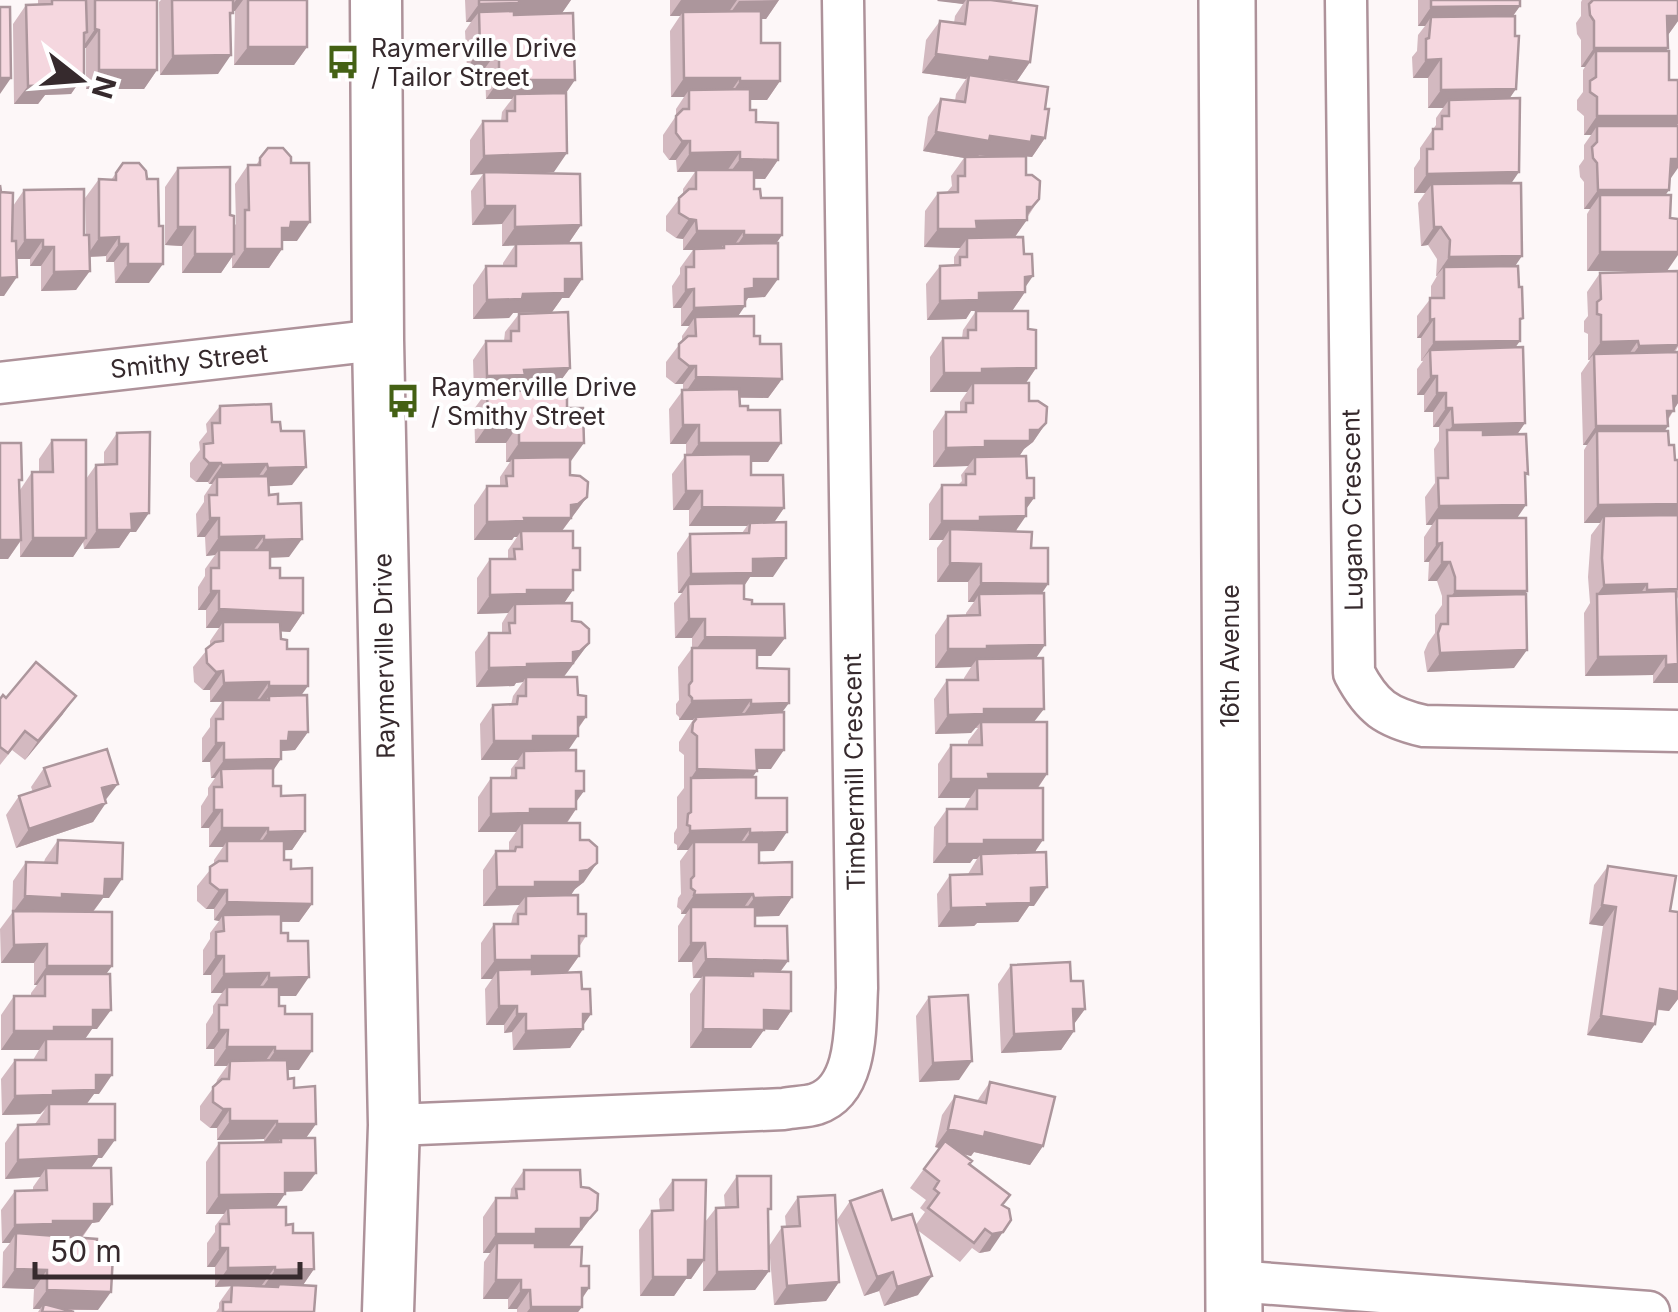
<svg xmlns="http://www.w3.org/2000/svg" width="1678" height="1312" font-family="Inter,sans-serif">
<rect width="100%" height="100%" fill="#fdf7f8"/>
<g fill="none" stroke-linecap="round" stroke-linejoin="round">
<g stroke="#ae929a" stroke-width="45">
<path id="minor" d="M1346 0 1354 673C1372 707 1386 717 1424 726L1678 731
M0 383 378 340
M394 1125 784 1109C794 1107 806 1107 816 1104 859 1090 855 1024 857 988L843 0
M1233 1281 1649 1312"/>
</g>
<g stroke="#ae929a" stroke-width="55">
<path id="tertiary" d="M376 0 378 340 394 1125 388 1312"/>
</g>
<g stroke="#ae929a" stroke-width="60">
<path id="secondary" d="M1227 0 1234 1312"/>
</g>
<use href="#minor" stroke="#fff" stroke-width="40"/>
<use href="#tertiary" stroke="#fff" stroke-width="50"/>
<use href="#secondary" stroke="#fff" stroke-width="55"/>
</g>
<path fill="#d3b9c0" d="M38 0H157V70L144 89H86V48H84V75L71 94 45 95 38 104H14L13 24 26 5H38Z
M161 0H307V47L294 65H234L235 11H233L230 17 218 74 160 75 159 2Z
M465 0H571L561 14 566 93 554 172 526 173 581 225 568 244 582 279 569 298H562L552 312 513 313 509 318 473 319V285L486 266H503V263L515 245 502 246V224L472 225 471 191 483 174 470 175V140L483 121H501L502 112 512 99H486L485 68H467L465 31 471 22H466Z
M670 0H779L766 19H761V43L780 81 767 100H750V110L778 160 765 179H754V189L782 235 776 243 765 297 748 298 738 316 760 344 782 379 768 398H739L740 406 748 410 781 443 768 462H751V475L784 508 774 522 773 577H750L744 586V599L752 604 785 638 771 656H757V668L782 712 771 769H756L752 777 756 798 774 851H759V863L792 897 779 916H755V926L788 961 780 972 791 1011 778 1030 764 1029 751 1048H690V994L701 978H693L692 962H678V926L686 914H681V910L677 907 678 898 681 894 680 861 688 850H677V845L674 843V833L677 828V797L684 788V755L679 751V742L693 720H679V717L676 714V704L679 700 678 667 692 648V638H675L674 603 682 593H678L677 553 690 534 742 533 747 526H689V510H673L672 474 686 455V444H670L669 409 683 390V384H675L666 377V362L682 341V336L689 326H681V308H673L672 286 680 274V268L693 250H683V239L676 238 666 231V216L683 194V189L695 172H677L676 160H669L663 152V135L676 116V109L684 97H671L670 31 680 16H670Z
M937 0H1013L1011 2 1030 62 1017 81 978 77 1045 109V138L1032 157 1026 156V175L1039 199 1015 237 1025 292 1012 311 1028 329 1036 368 1026 383 1029 401 1046 423 1033 442 1024 449 1019 456 1034 498 1026 509 1015 531 1031 548 1048 584 1042 593 1036 658 1034 722 1047 774 1038 788 1034 906H1029L1018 922 977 923 974 926 938 927 937 894 950 875 968 874 977 859H973L970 863H933L934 827 947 809H964L970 798H938V764L951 745H968V741L978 728H975L971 733 935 734 934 699 947 680H964V678L971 667 935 668V635L948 616 966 615V613L974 602H968V582H937V548L943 540H929V504L942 485H958L962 481 961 475 968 466 933 467V431L946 412H960V402L967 392H930V357L943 338H962L963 330 976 311H971L966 319 927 320 926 284 940 266 954 265V257L960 248 924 247 925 211 938 193 947 192 952 186 951 176 964 158 923 151 928 117 941 99 955 101 956 94 966 79 922 73 926 40 940 21 954 23 955 16 963 4Z
M1418 0H1520V6L1513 16 1509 98 1515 266 1520 322 1515 347 1525 423 1517 434 1525 477 1517 518 1527 591 1525 594 1514 668 1427 672 1424 652 1428 643 1435 633V615L1442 605V596L1437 581H1428L1429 562H1424V537L1432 525H1426L1425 497 1435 483 1434 449 1439 441V427H1433V412H1424V395H1417V369L1423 361H1421V338H1417V316L1431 298V286L1437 276H1436L1437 259 1428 245 1421 246 1418 203 1425 193H1414V168L1420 159V148L1436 125V118L1443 108H1428V78H1413L1412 57 1417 51 1418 35 1425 26H1418Z
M1582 0H1678V21L1668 35V48L1666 51 1669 80 1677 126 1671 178 1587 271V214L1590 209H1584V182L1580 177 1579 166 1584 159V145L1591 135H1584V116L1577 110V100L1583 92V70L1585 67H1581V40L1577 34 1576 23 1581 16V2Z
M268 148 297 241H282V249L269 268H232V257L221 273H182V246L165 245V187L178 168 230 215 234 226 236 224 235 184 248 165H256Z
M123 163 149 283H115L114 262H106V256L89 257 76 290 41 291V266H30V259H16L4 296H0V185L1 192 13 206 24 190 86 235 85 198 99 179 111 180Z
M1678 271V347L1675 352H1678V403L1668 420V426L1665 431 1675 460H1678V597L1677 599 1678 683H1653V675L1585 676 1584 613 1590 603 1588 577 1591 535 1600 523H1584V450L1587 445H1583L1581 373 1590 360H1588V334L1584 332V321L1588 316 1587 292 1600 273Z
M519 314 570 368 556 387 515 388 513 391 570 461V475L587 497 562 531 573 580V590L564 603 572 621 589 643 563 677 578 695 586 717 578 729 568 750 584 791 576 801V809L567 823 580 840 584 882 575 889 570 895 586 936 579 947V956L567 973 582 989 591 1014 583 1025V1029L570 1048 513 1050 512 1032 504 1033V1025H486L485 989 492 979H481V943L494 924H511L513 915 519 905 483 906V870L496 851H509V842L516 832H478V797L491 778H509L511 775V769L518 760H481L480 724 493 705H511L513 696 523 682 516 683 514 686 476 687 475 652 489 633H502V623L508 613 477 614V578L490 559 508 558V550L517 537H514L512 540H474V505L487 486H500V477L510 462H506V443H475L474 409 485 394H474L473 360 486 341H504L505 332Z
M220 406 272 422 281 431 292 485 269 486V495L278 504 289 557 270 558V568L280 578 303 613 290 632 280 631 281 639 287 649 301 695 308 732 295 750 282 751 273 770V786L305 831 292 850H284V860L291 869 312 904 299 922H281V933L288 941 296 996H279V1006L285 1014 299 1070H288V1079L316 1124 306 1138 302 1191 285 1192 276 1207 314 1269 303 1285 314 1312H216L219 1308V1303L231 1286 215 1287V1267H207V1243L215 1232V1226L224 1214H206V1162L219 1143 264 1142V1139L217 1140V1128H210L200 1120V1106L216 1084 217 1080 227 1066H214V1049H206V1024L213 1013V1006L222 993H211V975H203V950L210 939V933L219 921 214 920V909H206L197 901V886L214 865V860L223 847H209V828H201V806L208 795V788L215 778H211L210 762H202V738L210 727V719L222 702H210V690H203L194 682 193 667 210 646V641L219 628H206V610H198V587L205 576V569L215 555 206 556 205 537H197L196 514 204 502V496L212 484H209L208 482H196L190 477V463L200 450 199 442 207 432 206 424Z
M117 433 149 473 136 532H130L119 548 84 549 83 541 73 557H20V542L8 559 19 483 20 490 32 472H39V459L52 440 86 479 96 465H104V452Z
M6 698 63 714 25 760 12 750 0 765V699Z
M44 768 106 801 93 822 16 848 6 815 19 796 33 792 31 787Z
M58 840 109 898H103L93 912 112 966 106 974 97 1029H92L85 1039 99 1094H94L86 1104 102 1158H98L91 1168 112 1204 99 1222 92 1223 82 1238 96 1255 98 1310H66L74 1312H38L40 1309H33L34 1289 2 1288 3 1252 10 1243H2L1 1210 15 1191H33V1187L40 1177 5 1179V1143L18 1125 35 1124 45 1110 40 1114 2 1115 1 1079 15 1060H33L39 1050H1V1015L14 996H31V993L37 985H34V963H1L0 929 12 913 13 881 26 862H44L45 859Z
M1608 866 1670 911 1678 912V999L1669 1011 1657 1010 1655 1024 1642 1043 1587 1035 1603 926 1589 924 1594 885Z
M1011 965 1071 981 1085 1009 1074 1024V1031L1061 1050 1001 1053 998 984Z
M929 997 959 1080 919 1082 916 1016Z
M990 1082 1043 1146 1030 1165 974 1152 971 1156 963 1154 1003 1206 990 1251 979 1253 972 1248 960 1262 916 1229 918 1295 884 1306 879 1291 864 1296 837 1220 850 1201 892 1220 915 1226 925 1212 920 1208 926 1200 910 1188 939 1148 935 1147 942 1115 955 1096 977 1101Z
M524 1170 581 1187 597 1210 568 1247 581 1266 589 1288 582 1299V1307L578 1312H517V1309H508V1299H483L484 1262 490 1253H483V1217L496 1198H510L511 1189Z
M737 1176 768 1213 769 1271 755 1290 703 1291V1262L691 1279H686L674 1296H640L639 1230 652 1211H660L659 1199 673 1180 705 1222 716 1208 725 1207 724 1195Z
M798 1197 839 1282 826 1301 774 1305 769 1246 782 1227H786L785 1216Z"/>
<path fill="#ac969c" d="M236 0H243L235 11H228Z
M519 0H571L560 16 509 18 479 12 471 22H466L479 4Z
M681 0H737L726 16 683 12 680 16H670Z
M779 0 766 19H726L739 1Z
M938 0H966L963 4 937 1Z
M1520 6 1507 24 1431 17 1425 26H1418L1431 7Z
M1667 16H1678V21L1668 35Z
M95 29 99 30 86 48H82Z
M248 47H307L294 65H234Z
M1594 48H1668L1654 67 1596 51 1585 67H1581Z
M480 49H499L485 68H467Z
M936 54 990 57 1030 62 1017 81 969 75 966 79 922 73Z
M231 55 218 74 160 75 173 56Z
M1441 59 1428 78H1413L1426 60Z
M99 70H157L144 89H86Z
M84 75 71 94 45 95 38 104H14L28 86 51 76Z
M0 78H11L0 94Z
M684 78H740L727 97 689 90 684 97H671Z
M499 80H575L562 99 515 94 512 99H486Z
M740 81H780L767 100H727Z
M1516 89 1503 108 1449 100 1443 108H1428L1441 90Z
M1597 116H1678V124L1671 135 1597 126 1591 135H1584Z
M936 132 990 136H1032L1045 138 1032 157 1021 156 1018 161 979 155 976 160 923 151Z
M682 141H690L676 160H669Z
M740 152 727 171 677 172 690 153Z
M567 153 554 172 485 174 484 172 483 174 470 175 484 156Z
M740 159 778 160 765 179 726 178Z
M1671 159H1678V168L1671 178H1657Z
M1519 172 1506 191 1432 184 1425 193H1414L1427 174Z
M1598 190H1669L1656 209 1600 195 1590 209H1584Z
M1039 199 1024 220H1027L1014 238 966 240 960 248 924 247 938 229 976 221 1027 207Z
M485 206H515L502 224 472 225Z
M689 219 696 220 683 239 676 238Z
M291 222H310L297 241H282V228Z
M581 225 568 244 502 246 515 227Z
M178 227H195L182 246 165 245Z
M1434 227H1441L1428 245 1421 246Z
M697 231H744L731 250 724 248V244L720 250H683Z
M744 235H782L769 254H731Z
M119 237 106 256 86 257 99 238Z
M25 240H43L30 259H12Z
M119 244H128L114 262H106Z
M43 247H54L41 266H30Z
M245 249H282L269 268H232Z
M1600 252H1678V255L1667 271H1587Z
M195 254H234L221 273H182Z
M1522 256 1509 275 1444 267 1436 276 1449 257Z
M128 264H163L149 283H115Z
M90 271 76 290 41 291 54 272Z
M1033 276 1022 292H1025L1012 311H971L966 319 927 320 940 301 979 293 1025 277Z
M17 277 4 296H0V278Z
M565 279H582L569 298H562L552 312 513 313 509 318 473 319 487 300 523 294Z
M754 279H778L765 297 748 298 741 307 745 306 732 325 695 317 689 326H681L694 308Z
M694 289 681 308H673L686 290Z
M1434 319 1421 338H1417L1430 320Z
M1520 341 1507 359 1430 350 1421 361 1434 342Z
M1638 341 1625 360 1594 354 1588 360 1601 342Z
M1678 345 1666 364 1625 365 1639 346Z
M689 366H696L683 384H675Z
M570 368 556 387 515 388 511 394 487 390 485 394H474L487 376 524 370Z
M1036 368 1023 387 973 383 967 392H930L944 373 982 369Z
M1431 376H1437L1424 395H1417Z
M696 377 782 379 768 398 683 396Z
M1437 393H1446L1433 412H1424Z
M1673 396H1678V403L1663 426H1668L1654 445 1597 431 1587 445H1583L1596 426Z
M1446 408H1452L1439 427H1433Z
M1046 423 1033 442 1024 449 1017 460 975 457 968 466 933 467 946 448 985 441 1030 430Z
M1525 423 1512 442 1447 433 1453 425Z
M488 424H519L506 443H475Z
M683 425H699L686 444H670Z
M519 443H584L571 461 513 458 510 462H506Z
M699 443H781L768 462H686Z
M209 463H221L208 482H196Z
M267 464 254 483 217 477 212 484H209L222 465Z
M306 467 292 485 255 487 268 468Z
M686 491H702L689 510H673Z
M587 497 558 536 521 531 517 537H514L512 540H474L487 522 524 518 571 505Z
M1026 498H1034L1021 516H1026L1013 535 950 529 943 540H929L942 521 980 517Z
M1678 504V515L1604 516 1600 523H1584L1598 505Z
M1526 505 1513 524 1437 518 1432 525H1426L1439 506Z
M702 507 784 508 771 527 750 523 747 526H689Z
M149 513 136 532H130L119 548 84 549 97 530 131 514Z
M210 518H219L205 537H197Z
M264 536 250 555 219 550 215 555 206 556 219 537Z
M33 538H86L73 557H20Z
M302 539 289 557 251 558 264 540Z
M0 540H21L8 559H0Z
M1442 543 1429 562H1424L1437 544Z
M786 558 773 577H750L740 592 688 584 682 593H678L691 574 753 559Z
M1442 562H1450L1437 581H1428Z
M950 563 981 564 968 582H937Z
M981 583 1048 584 1035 603 979 594 974 602H968Z
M1647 584 1634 603 1597 595 1604 585Z
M527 590H573L560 609H514L515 604 508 613 477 614 490 595Z
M211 591H219L206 610H198Z
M1455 591H1527L1514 610 1448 601Z
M219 609 303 613 290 632 223 628V622L219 628H206Z
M689 619H705L692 638H675Z
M705 637 785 638 771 656 692 655Z
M589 643 560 682 526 677 523 682 516 683 514 686 476 687 489 668 527 664 573 652Z
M1045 645 1032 664 977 659 971 667 935 668 948 649 987 646Z
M1527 650 1514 668 1427 672 1440 653Z
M1666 656 1653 675 1585 676 1598 657Z
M1678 664V683H1653L1666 665Z
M223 671 210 690H203L216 672Z
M269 682 256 701 210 702 224 683Z
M269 686H308L295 704 269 700V696L263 704H256Z
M76 696 63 714 25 760 38 741Z
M751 700 738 719 695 717 693 720H679L692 701Z
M789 703 775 722 738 723 751 704Z
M984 709H1044L1030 727 981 722 971 733 935 734 948 715Z
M578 717H586L573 735Z
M289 732H308L295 750 282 751 281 759 268 778 221 769 215 778H211L224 760Z
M533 736H578L565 755 524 751 518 760H481L494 741Z
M216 743H224L210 762H202Z
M756 750H784L771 769H743Z
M697 769 757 771 743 790 691 778Z
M988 774H1047L1034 793 977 788 970 798H938L951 779Z
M118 784 104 802 102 788Z
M576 791H584L571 809H576L563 828 522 823 516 832H478L491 814 530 809Z
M106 803 93 822 16 848 29 829Z
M214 810H222L209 828H201Z
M222 828H268L255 847 227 841 223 847H209Z
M750 829 737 848 694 842 688 850H677L690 831Z
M305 831 292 850 255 851 268 832Z
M787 832 774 851 737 852 750 833Z
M984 840H1043L1030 859 981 854 977 859H973L970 863H933L947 844Z
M597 863 584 882 575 889 567 901 526 896 519 905 483 906 497 887 535 882 580 871Z
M105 879H122L109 898H103L91 914 13 912 25 896 62 894Z
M1047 887 1034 906H1029L1018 922 977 923 974 926 938 927 951 908 987 904 1031 888Z
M219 890H227L214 909H206Z
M753 894 740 913 691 907 686 914H681L694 895Z
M792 897 779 916 740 917 754 898Z
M227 902 312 904 299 922 224 921 223 915 219 921 214 920Z
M1602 905 1616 907 1603 926 1589 924Z
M691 943H705L692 962H678Z
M47 944 34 963H1L14 945Z
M216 956H224L211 975H203Z
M532 956H579L566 974 519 978 498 970 492 979H481L495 960Z
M706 959 788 961 774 980 753 971 747 980 704 975 701 978H693Z
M47 966H112L99 984 45 974 37 985H34Z
M269 973 256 992 227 987 222 993H211L224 974Z
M309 977 296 996H256L269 978Z
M1660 989 1678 992V999L1669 1011 1647 1008Z
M499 1006H517L504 1025H486Z
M1073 1009H1085L1071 1028Z
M93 1010H111L97 1029H92L80 1046 46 1039 39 1050H1L14 1031 54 1027Z
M764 1010 791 1011 778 1030 751 1029Z
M517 1014H526L512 1032 504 1033Z
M583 1014H591L580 1030 583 1029 570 1048 513 1050 526 1031Z
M1601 1016 1655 1024 1642 1043 1587 1035Z
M703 1029 764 1030 751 1048H690Z
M219 1030H228L214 1049H206Z
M1074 1031 1061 1050 1001 1053 1014 1034Z
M227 1047H275L262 1066 230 1061 227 1066H214Z
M275 1051H312L299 1070H262Z
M972 1061 959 1080 919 1082 933 1063Z
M96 1075H112L99 1094H94L83 1109 49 1104 40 1114 2 1115 15 1096 53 1091Z
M223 1109H230L217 1128H210Z
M230 1121H277L264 1139 217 1140Z
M277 1124H316L303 1142 281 1138 278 1142H264Z
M948 1129 985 1132 1043 1146 1030 1165 974 1152 971 1156 935 1147Z
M99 1140H115L102 1158H98L86 1175 46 1168 40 1177 5 1179 18 1160Z
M285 1173H316L302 1191 272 1192Z
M285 1194 272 1213 228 1208 224 1214H206L219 1195Z
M94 1204H112L99 1222 92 1223 80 1239 16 1233 10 1243H2L15 1225 53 1221Z
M597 1210 568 1248H527L497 1243 490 1253H483L496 1234 536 1229 581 1218Z
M1003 1232 990 1251 979 1253 992 1234Z
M220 1248H228L215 1267H207Z
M688 1260H704L691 1279H686L674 1296H640L653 1277Z
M275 1267 262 1285 215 1287 228 1268Z
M15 1269 47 1270 34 1289 2 1288Z
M314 1269 301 1288 279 1284 275 1289H262L275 1270Z
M769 1271 755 1290 703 1291 717 1272Z
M893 1272 879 1291 864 1296 877 1277Z
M932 1276 918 1295 884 1306 897 1287Z
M496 1280H521L508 1299H483Z
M839 1282 826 1301 774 1305 787 1286Z
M582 1288H589L576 1307H582L578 1312H527L531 1307Z
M47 1290 111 1292 98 1310 43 1309 44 1304 40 1309H33Z
M521 1290H530L517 1309H508Z"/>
<path fill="#f5d7df" stroke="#ac969c" stroke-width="2.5" d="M52 0H86L87 32 84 33V75L51 76V85L28 86 26 5 52 4Z
M95 0H157V70H99V30L95 29Z
M172 0H233V13H230L231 55 173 56Z
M248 0H307V47H248Z
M479 0H519V3L479 4Z
M968 0H991L1037 6 1030 62 990 57 989 61 936 54 940 21 965 24Z
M1431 0H1520V6L1431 7Z
M1593 0H1678V16H1667L1668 48H1594V21L1590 15 1589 4Z
M0 7H10L11 78H0Z
M514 11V15L573 13 575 80H499V49H480L479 12Z
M761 11V43H780V81H740V78H684L683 12Z
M1515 16V36H1519L1516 89 1441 90V59L1426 60V39L1429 38 1431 17Z
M1596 51H1669V80H1678V116H1597V97L1590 92V81L1596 77Z
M969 75 1048 87 1045 109H1049L1045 138 1032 136 1031 142 990 136 989 141 936 132 941 99 965 102Z
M750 89V110H756V122L778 123V160L740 159V152L690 153V141H682L676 133V116L683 109H689V90Z
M566 93 567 153 484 156 483 121H507V111H515V94Z
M1520 98 1519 172 1427 174V149H1433V129H1442V116H1449V100Z
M1597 126H1678V159H1671L1669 190H1598L1597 163 1593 158 1592 147 1597 142Z
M268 148H283L291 157V163H309L310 222H291L290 228H282V249H245V210H249L248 165H260V158Z
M1026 156V175H1032L1040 181 1039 199 1032 207H1027V220L976 221 977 229H938V193L958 192V176H965V157Z
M123 163H139L146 171 147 179H158L159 226H163V264H128V244H119V237L99 238V179L116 180V173Z
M230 167V215L234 216V254H195V227H178V168Z
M696 170H754V189H760L761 198H782V235H744V231H697L696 220 689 219 679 213V198L689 189H696Z
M484 172 580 174 581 225 515 227V206H485Z
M1521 183 1522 256 1449 257 1450 240 1441 227H1434L1432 184Z
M0 185 1 192 13 193 12 241H16L17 277 0 278Z
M84 189V235H89L90 271 54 272V247H43V240H25L24 190Z
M1600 195H1671L1670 218 1678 219V252H1600Z
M1023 237 1024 254H1032L1033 276 1025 277V292L979 293V300L940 301V266L960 265V257H967V238Z
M581 243 582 279H565V293L523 294 522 299 487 300 486 266H516V244Z
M778 243V279H754V288L745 289V306L694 308V289L686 290V267H694V249L724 248V244Z
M1518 266 1519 287H1522L1523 318 1520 319V341L1434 342V319L1430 320V298H1444V267Z
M1678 271V345L1639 346 1638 341 1601 342V315L1597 314V302L1601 299 1600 273Z
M976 311H1028V329L1036 330V368L982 369V373H944L943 338H968V330H976Z
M568 312 570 368 524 370 525 375 487 376 486 341H511V331H519V314Z
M754 316V336H760V344H781L782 379 696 377V366H689L679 358V344L688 336H696L695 317Z
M1523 347 1525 423 1453 425 1452 408H1446V393H1437V376H1431L1430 350Z
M1678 352V396H1673L1674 411H1667L1668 426H1596L1594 354Z
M973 383H1029V401H1038L1047 407 1046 423 1039 430H1030V441H985V447L946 448V412H966V403H973Z
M739 389 740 406H748V410H780L781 443H699V425H683L682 390Z
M487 390 567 392V408H583L584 443H519V424H488Z
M271 404 272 422H280L281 431H304L306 467 268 468 267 464 222 465 221 463H209L204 458V444L213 443 212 423H220V406Z
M1447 430H1483V435L1526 434 1528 474 1525 473 1526 505 1439 506 1438 478H1448Z
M1597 431H1668L1669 445H1674L1675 460H1678V504L1598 505Z
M150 432 149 513 131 514 132 530H97L96 465 117 464V433Z
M52 440H86V538H33L32 472H53Z
M0 443H21L22 480H19L21 540H0Z
M751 454V475H783L784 508 702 507V491H686L685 455Z
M1026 456 1027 478H1034V498H1026V516L980 517V521H942V485H966V474H975V457Z
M570 457V475L580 476 588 482 587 497 578 504 571 505V518H524L525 521 487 522V486H507L506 476H513V458Z
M268 476 269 495 278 494V504L301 503 302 539 264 540V536L219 537V518H210L209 495H217V477Z
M1678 515V589L1647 590V584L1604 585 1602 558 1604 516Z
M1437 518H1526L1527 591H1455V577L1450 562H1442V543L1437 544Z
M786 522V558L753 559V573L691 574 690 534 749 533 750 523Z
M950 529 1032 532 1031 548H1048V584L981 583V564L950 563Z
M521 531H573V548H580V570H573V590H527V594L490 595V559H515L514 549H522Z
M219 550H270V568H280V578H303V613L219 609V591H211V568H219Z
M744 583V599L752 600V604H784L785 638 705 637V619H689L688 584Z
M1676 591 1678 664 1666 665V656L1598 657 1597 594Z
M1044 593 1045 645 987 646V649H948V616L980 615 979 594Z
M1526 594 1527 650 1440 653 1438 633 1441 624H1448V596Z
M572 603V621L581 622 589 629V643L580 651 573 652V663L527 664V667L489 668V633H510L509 623H515V604Z
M223 622H280L281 639 287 640V649H308V686H269V682L224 683 223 671 216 672 207 663 206 649 215 642 223 641Z
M692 648H757V668L789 669V703L751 704V700L692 701V698L689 695V685L692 681Z
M1043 658 1044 709H984V714L948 715 947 680H978L977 659Z
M36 662 76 696 38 741 25 731 8 753 0 747V699L3 695 6 698Z
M526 677H577L578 695 586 696V717H578V736H533V741H494L493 705 517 704 518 696H526Z
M307 695 308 732H289L288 741H281V759L224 760V743H216V719H223V700H269V696Z
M784 712V750H756L757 771 697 769V736L692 732 693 723 696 719 695 717Z
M981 722H1047V774H988L989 779H951V745H982Z
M107 749 118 784 102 788 106 803 29 829 19 796 50 786 44 768Z
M576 750V771H584V791H576V809H530V813L491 814V778H516V768H524V751Z
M273 768V786H281V796L305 795V831L268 832V828H222V810H214V787H222L221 769Z
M756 777V798H787V832L750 833V829L690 831V826L687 825 688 814 691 812V778Z
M977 788H1043V840H984V844H947V809H977Z
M522 823H580V840H589L597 847V863L588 870 580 871V882H535V887H497L496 851H515L516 847H522Z
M58 840 123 843 122 879H105L104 896 62 894V898L25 896 26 862 57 863Z
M227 841H284V860H291V869L312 868V904L227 902V890H219L210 883V867L219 861H227Z
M694 842H759V863L792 862V897L754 898 753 894 694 895 695 891 691 888V879L694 876Z
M1046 852 1047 887 1031 888V903L987 904 988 907 951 908 950 875 982 874 981 854Z
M1608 866 1676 876 1670 911 1678 912V992L1660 989 1655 1024 1601 1016 1616 907 1602 905Z
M578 895V914H586V936H579V956H532V960H495L494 924H518V914H526V896Z
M691 907H755V926H787L788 961 706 959 705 943H691Z
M13 911 112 912V966H47V944L14 945Z
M281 914V933H288V941H308L309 977 269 978V973L224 974V956H216V932L224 931 223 915Z
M1070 962 1071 981H1083L1085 1009H1073L1074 1031 1014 1034 1011 965Z
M532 969V974L581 972 582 989H590L591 1014H583V1029L526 1031V1014H517V1006H499L498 970Z
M753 971 791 972V1011L764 1010V1030L703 1029 704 975 753 976Z
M45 974H110L111 1010H93V1027H54V1031H14V996H45Z
M227 987H279V1006H285V1014H312V1051H275V1047H227L228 1030H219V1005H227Z
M968 995 972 1061 933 1063 929 997Z
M46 1039H112V1075H96V1090L53 1091V1095L15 1096V1060H46Z
M287 1060 288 1079 294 1078V1088L315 1086 316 1124H277V1121H230V1109H223L213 1102V1087L222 1079H229L230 1061Z
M990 1082 1055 1097 1043 1146 985 1132 984 1137 948 1129 955 1096 986 1103Z
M49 1104H115V1140H99V1156L18 1160V1125L49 1124Z
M281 1138H315L316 1173H285V1194L219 1195V1143L281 1142Z
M945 1141 972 1161 969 1164 1010 1195 1002 1205 1009 1209 1011 1220 1003 1232 992 1234 985 1229 974 1243 928 1208 939 1193 934 1189 939 1181 924 1169Z
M46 1168H111L112 1204H94V1221H53V1224L15 1225V1191L47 1190Z
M524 1170H580L581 1187 589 1188 598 1194 597 1210 590 1218H581V1229H536V1234H496V1198H517L516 1189H524Z
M737 1176H771V1209H768V1212L769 1271 717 1272 716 1208 738 1207Z
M673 1180H706L704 1260H688V1277H653L652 1211 673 1210Z
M882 1190 892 1220 912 1214 932 1276 897 1287 893 1272 877 1277 850 1201Z
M835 1195 839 1282 787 1286 782 1227 800 1226 798 1197Z
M286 1207V1225L293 1224V1233H313L314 1269 275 1270V1267L228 1268V1248H220V1224H229L228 1208Z
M16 1233 97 1239 96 1255H113L111 1292 47 1290V1270L15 1269Z
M497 1243H535V1247H582L581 1266H589V1288H582V1307H531L530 1290H521V1280H496Z
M279 1284 316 1286 314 1312H223V1302H231L232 1285 278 1287Z
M44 1304 74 1312H42Z"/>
<defs>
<g id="bus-bare" transform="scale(2.7)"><path d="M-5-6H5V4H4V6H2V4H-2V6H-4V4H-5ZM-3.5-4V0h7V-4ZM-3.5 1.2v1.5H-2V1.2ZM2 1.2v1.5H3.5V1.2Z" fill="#446114" stroke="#fff" stroke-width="2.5" paint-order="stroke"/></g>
</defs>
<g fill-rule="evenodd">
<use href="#bus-bare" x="343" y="62"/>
<use href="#bus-bare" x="403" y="401"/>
</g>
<g text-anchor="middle" stroke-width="8" stroke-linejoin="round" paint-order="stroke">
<g font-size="25" fill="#362a2d" stroke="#fff" text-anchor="start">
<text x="371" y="57">Raymerville Drive<tspan x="371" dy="29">/ Tailor Street</tspan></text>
<text x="431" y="396">Raymerville Drive<tspan x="431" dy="29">/ Smithy Street</tspan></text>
</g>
<g font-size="25" fill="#362a2d" stroke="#fff">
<text transform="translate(189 361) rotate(-6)" y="9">Smithy Street</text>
<text transform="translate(1352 510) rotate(-91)" y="9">Lugano Crescent</text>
<text transform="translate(384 656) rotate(-91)" y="9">Raymerville Drive</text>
<text transform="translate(1230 656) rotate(-90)" y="9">16th Avenue</text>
<text transform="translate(854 772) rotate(-91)" y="9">Timbermill Crescent</text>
</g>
</g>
<g transform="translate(80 80) rotate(107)" stroke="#ffffff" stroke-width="8" paint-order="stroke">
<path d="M0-8L18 38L0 25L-18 38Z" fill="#362a2d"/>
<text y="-15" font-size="28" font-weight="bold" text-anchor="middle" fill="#362a2d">N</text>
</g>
<path d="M35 1262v15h265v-15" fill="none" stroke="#362a2d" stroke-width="5"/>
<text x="50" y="1262" font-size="30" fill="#362a2d" stroke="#ffffff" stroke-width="8" paint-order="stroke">50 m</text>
</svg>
